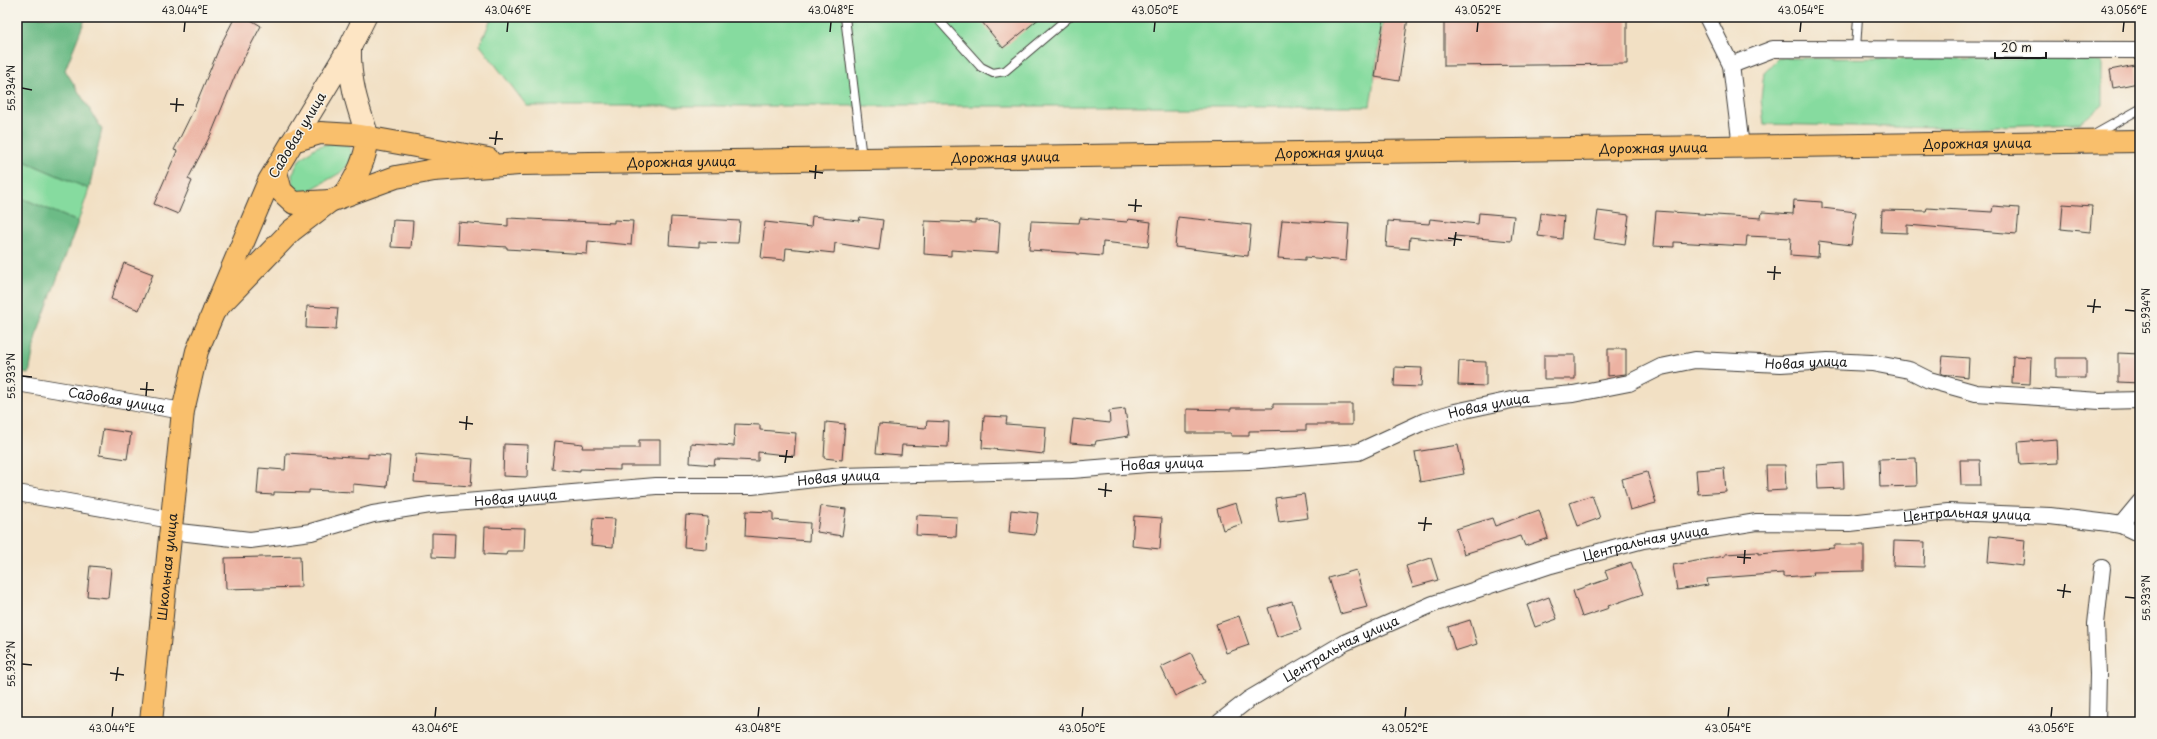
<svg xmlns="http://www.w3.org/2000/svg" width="2157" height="739" font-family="'Playpen Sans',sans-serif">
<rect width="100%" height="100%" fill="#f7f3e8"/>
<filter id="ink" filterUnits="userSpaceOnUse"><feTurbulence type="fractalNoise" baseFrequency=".025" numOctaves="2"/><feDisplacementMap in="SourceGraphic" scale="8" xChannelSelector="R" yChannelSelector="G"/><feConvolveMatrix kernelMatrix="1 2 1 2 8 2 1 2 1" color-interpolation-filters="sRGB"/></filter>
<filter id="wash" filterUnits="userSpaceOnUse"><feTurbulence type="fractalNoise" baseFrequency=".012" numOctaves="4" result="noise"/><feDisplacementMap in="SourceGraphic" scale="16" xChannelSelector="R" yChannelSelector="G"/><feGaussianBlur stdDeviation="0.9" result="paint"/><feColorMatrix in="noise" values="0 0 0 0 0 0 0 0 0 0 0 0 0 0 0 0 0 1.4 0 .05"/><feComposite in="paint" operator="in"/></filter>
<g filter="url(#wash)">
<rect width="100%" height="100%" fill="#f2e0c4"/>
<path fill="#86db9f" stroke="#517c5e" d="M492 17H1384L1370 106H527L480 45Z
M1778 58 2056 59 2102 62V105L2080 123 1938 128 1764 124 1761 99 1764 72Z
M331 143 348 145 354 159 340 173 303 194 294 191 292 175 299 160 316 147Z
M17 158 89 189 78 222 17 196Z"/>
<path fill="#6cbb86" stroke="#446c51" d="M17 17H86L65 70 102 129 89 189 17 158Z
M17 196 78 222 36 336 29 374 17 372Z"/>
<g id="blocks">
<path fill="#ecb2a2" d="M235 17H246L261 26 237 71 212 132 188 179 192 181 178 214 154 204 177 151 174 150 193 111 220 46Z
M978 17H1041L1003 48Z
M1384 17H1408L1399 81 1375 77Z
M1444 17H1627V64L1444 66Z
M2135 65 2138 83 2113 88 2110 70Z
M1794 200 1822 202V208L1856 212 1851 245 1819 241 1818 257 1790 255 1791 238 1747 236 1746 246 1674 242V247L1653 246 1656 211 1761 218 1762 212 1793 214Z
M2063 204 2092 206 2090 232 2061 229Z
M1993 206 2019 208 2017 234 1907 225V233L1881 232 1882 210 1926 211 1927 208 1992 212Z
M1598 211 1629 215 1625 244 1594 239Z
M1479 213 1514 216 1511 241 1455 236 1454 242 1410 237 1409 249 1386 247 1388 221 1429 224 1430 219 1478 224Z
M1541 213 1564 216 1562 239 1538 236Z
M812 216 859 221 860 217 883 220 879 250 835 243 834 253 786 248 785 260 761 258 765 222 811 227Z
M671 217 740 221 738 243 699 242V247L669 245Z
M1178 217 1251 225 1248 256 1175 247Z
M508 218 614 223V220L633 221 631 245 588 241 587 254 507 249V247L457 244 458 222 508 226Z
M1080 218 1127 222 1128 219 1151 222 1148 247 1103 242 1102 256 1077 254V253L1029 250 1031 221 1079 223Z
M393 220 413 221 411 248 391 247Z
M975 220 1000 222 998 253 951 250V256L924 254 925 221 975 223Z
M1282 220 1349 224 1346 261 1305 257V260L1278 258Z
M124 263 153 274 139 310 111 299Z
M307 306 338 308 336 329 306 328Z
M1608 349H1626V374L1608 376Z
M2118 353 2140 354V383L2118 382Z
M1544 355H1575V379H1544Z
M1943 356 1969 358 1968 377 1941 374Z
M2013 356 2031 357 2030 384 2012 383Z
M2056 358H2086V378H2056Z
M1459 361 1486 362V386L1458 385Z
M1395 367 1422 368 1421 387 1394 386Z
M1273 404H1352V425H1306V430L1249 431V436H1231V433H1187V409L1231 410V408H1273Z
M1125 409 1129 436 1096 441 1095 445 1070 443 1073 419 1110 423 1109 411Z
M984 416 1007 417 1006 424 1046 427 1044 454 982 448Z
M927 421 949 422 948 447 902 445 901 455 876 453 879 424 926 428Z
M826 422 845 424 842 460 824 458Z
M735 424 760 425V430L796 433 794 456 758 452V461L715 459 714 465 690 463 691 443 734 446Z
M103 429 131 433 127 459 99 455Z
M2057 439 2058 463 2020 465 2018 442Z
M639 440H660V466H620V470L580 469V472L552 469 555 441 583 444 582 448H639Z
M504 444 528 445 527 477 503 476Z
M1458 445 1464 474 1420 482 1415 452Z
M286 453 368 458V454L390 456 387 487 353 484V492L309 490V493L274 492V495L257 494 259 468 285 470Z
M416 454 473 459 471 486 414 482Z
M1916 458 1917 486 1880 487 1879 459Z
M1960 460H1980L1981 485H1961Z
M1843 463 1844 488 1818 489 1817 465Z
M1766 465H1785L1786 490 1767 491Z
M1724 468 1726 492 1698 494 1696 470Z
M1647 472 1656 503 1630 510 1622 479Z
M1304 494 1308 518 1279 522 1275 498Z
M1592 495 1600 518 1578 526 1570 503Z
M1236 503 1242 524 1223 530 1217 509Z
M821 506 846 509 842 536 817 532Z
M1011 510 1038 513 1035 535 1009 532Z
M1539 510 1548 538 1525 546 1521 536 1464 554 1456 529 1492 518 1495 526Z
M746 511 773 512V520L810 523 809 541 745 536Z
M686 515 708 517 706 549 684 547Z
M917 515 957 517 956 537 916 535Z
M1134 516 1162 518 1160 549 1132 546Z
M593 518 615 519 613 547 591 545Z
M485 527 525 528 524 551H507L506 555 484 554Z
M432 533 455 534 454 558 432 557Z
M1990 536 2025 540 2023 566 1988 562Z
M1894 541 1925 542 1924 567 1893 566Z
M1834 545H1864V571L1812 572 1813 575 1783 577V573L1707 579 1708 585 1677 590 1673 565 1725 556V554L1758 552V554L1834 548Z
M300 556 301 587 226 589 225 558Z
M1431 558 1438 580 1413 587 1406 566Z
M1631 562 1643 594 1608 606 1609 608 1582 617 1573 591 1608 579 1605 571Z
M90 566 111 568 108 598 87 596Z
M1356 570 1367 607 1340 614 1329 578Z
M1549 597 1557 619 1535 627 1527 605Z
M1292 601 1301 630 1277 637 1268 608Z
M1239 616 1249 645 1226 653 1216 624Z
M1470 620 1477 644 1455 651 1448 627Z
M1191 653 1205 682 1175 696 1161 667Z"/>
</g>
</g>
<g filter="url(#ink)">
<use href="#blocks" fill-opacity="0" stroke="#3c3935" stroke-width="1"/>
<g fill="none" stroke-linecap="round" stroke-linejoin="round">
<g stroke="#3c3935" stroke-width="10">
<path id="service" d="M845 17 862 158
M936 17 981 67 993 73 1005 71 1069 17
M1856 49 1858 17
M2092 136 2140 109"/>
</g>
<g stroke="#3c3935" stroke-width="18">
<g id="minor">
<path d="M1707 17 1731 65 1741 147"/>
<path d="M1731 65 1773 49 2140 50"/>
<path id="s1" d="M17 383 183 411"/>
<path d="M17 493 171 520"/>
<path d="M2121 525 2140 502"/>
<path id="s2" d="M170 531 250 540 311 532 373 514 430 505 656 486H752L842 476 1072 470 1147 464 1248 461 1358 452 1425 421 1455 412 1516 399 1573 394 1629 383 1661 367 1695 360 1781 364 1828 361 1872 363 1909 370 1929 380 1976 393 2100 401 2140 400"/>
<path id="s3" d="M1220 722 1248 700 1344 643 1433 604 1551 565 1643 540 1757 522 1850 523 1948 512 2050 516 2109 523 2121 525 2140 534"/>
<path d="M2097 722 2098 674 2096 624 2102 568"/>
</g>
</g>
<g stroke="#3c3935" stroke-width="24">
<path id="secondary" d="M350 47C349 81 357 105 368 137
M293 141 350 47 365 17"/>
</g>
<g stroke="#3c3935" stroke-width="24">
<g id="primary">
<path d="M276 172 281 191 294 203 330 201"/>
<path d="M345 195C358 174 365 161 368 137"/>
<path id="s4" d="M214 311 291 231 330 201 396 177 434 170 519 164 2140 141"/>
<path id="s5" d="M151 722 183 411 197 351 269 181 293 141 320 133 354 135 488 159"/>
</g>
</g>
<use href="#service" stroke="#fff" stroke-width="8"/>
<use href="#minor" stroke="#fff" stroke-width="16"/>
<use href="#secondary" stroke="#fde5c4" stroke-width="22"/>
<use href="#primary" stroke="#f9bf6c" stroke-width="22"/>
</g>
</g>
<path fill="none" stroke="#1c1c1c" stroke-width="1.5" d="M184 32 185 22M507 32 508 22M830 32 831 22M1154 32 1155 22M1477 32 1478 22M1800 32 1801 22M2123 32 2124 22M22 88 32 90M170 104 184 105M176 112 177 98M489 138 503 139M495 145 497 131M809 171 823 173M815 179 816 165M1128 205 1142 206M1135 212 1136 199M1448 238 1462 240M1454 246 1456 232M1767 272 1781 273M1774 280 1775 266M2087 306 2101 307M2125 310 2135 311M2093 313 2095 299M22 376 32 377M140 389 154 390M146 396 147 382M459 422 473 424M466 430 467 416M779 456 793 457M785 463 787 450M1098 489 1112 491M1105 497 1106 483M1418 523 1432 524M1424 531 1426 517M1737 557 1751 558M1744 564 1745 550M2057 590 2071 592M2125 597 2135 598M2063 598 2065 584M22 664 32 665M110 673 124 675M116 681 118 667M112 717 113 707M435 717 436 707M758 717 759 707M1082 717 1083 707M1405 717 1406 707M1728 717 1729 707M2051 717 2052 707"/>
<g text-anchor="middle" stroke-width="3" stroke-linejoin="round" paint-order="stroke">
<g font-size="13" fill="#1c1c1c" stroke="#f7f3e8">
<text transform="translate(297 135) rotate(-59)" y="5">Садовая улица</text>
<text dy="5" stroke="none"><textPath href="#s4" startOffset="1813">Дорожная улица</textPath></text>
<text dy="5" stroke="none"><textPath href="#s4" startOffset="1489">Дорожная улица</textPath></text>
<text dy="5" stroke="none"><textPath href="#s4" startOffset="1165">Дорожная улица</textPath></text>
<text dy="5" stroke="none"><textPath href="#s4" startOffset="841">Дорожная улица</textPath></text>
<text dy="5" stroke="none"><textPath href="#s4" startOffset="517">Дорожная улица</textPath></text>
<text dy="5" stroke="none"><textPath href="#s2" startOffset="1658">Новая улица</textPath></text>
<text dy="5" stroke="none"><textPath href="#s1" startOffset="101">Садовая улица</textPath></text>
<text dy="5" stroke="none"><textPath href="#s2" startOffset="1334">Новая улица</textPath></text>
<text dy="5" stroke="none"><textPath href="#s2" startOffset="998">Новая улица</textPath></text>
<text dy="5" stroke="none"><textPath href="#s2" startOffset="674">Новая улица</textPath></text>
<text dy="5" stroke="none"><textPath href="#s2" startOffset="350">Новая улица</textPath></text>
<text dy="5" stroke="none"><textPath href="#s3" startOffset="790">Центральная улица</textPath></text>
<text dy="5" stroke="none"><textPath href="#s3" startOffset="466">Центральная улица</textPath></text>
<text dy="5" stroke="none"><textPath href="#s5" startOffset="156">Школьная улица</textPath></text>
<text dy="5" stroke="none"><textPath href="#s3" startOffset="142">Центральная улица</textPath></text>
</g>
</g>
<rect width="2157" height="739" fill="none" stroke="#f7f3e8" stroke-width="44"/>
<path d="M1995 52v6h51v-6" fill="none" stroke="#1c1c1c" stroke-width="2"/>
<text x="2001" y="52" font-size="12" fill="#1c1c1c" stroke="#f7f3e8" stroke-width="3" paint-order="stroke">20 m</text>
<rect x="22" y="22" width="2113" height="695" fill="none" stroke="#1c1c1c" stroke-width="1.5"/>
<g font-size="10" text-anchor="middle" fill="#1c1c1c">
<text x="185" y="14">43.044°E</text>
<text x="508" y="14">43.046°E</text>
<text x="831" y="14">43.048°E</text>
<text x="1155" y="14">43.050°E</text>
<text x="1478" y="14">43.052°E</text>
<text x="1801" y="14">43.054°E</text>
<text x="2124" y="14">43.056°E</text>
<text transform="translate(11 88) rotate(-90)" y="4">55.934°N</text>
<text transform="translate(2146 311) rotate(-90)" y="4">55.934°N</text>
<text transform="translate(11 376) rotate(-90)" y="4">55.933°N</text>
<text transform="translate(2146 598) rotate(-90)" y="4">55.933°N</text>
<text transform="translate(11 664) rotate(-90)" y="4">55.932°N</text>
<text x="112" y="732">43.044°E</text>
<text x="435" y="732">43.046°E</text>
<text x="758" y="732">43.048°E</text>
<text x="1082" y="732">43.050°E</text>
<text x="1405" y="732">43.052°E</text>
<text x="1728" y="732">43.054°E</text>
<text x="2051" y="732">43.056°E</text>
</g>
</svg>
